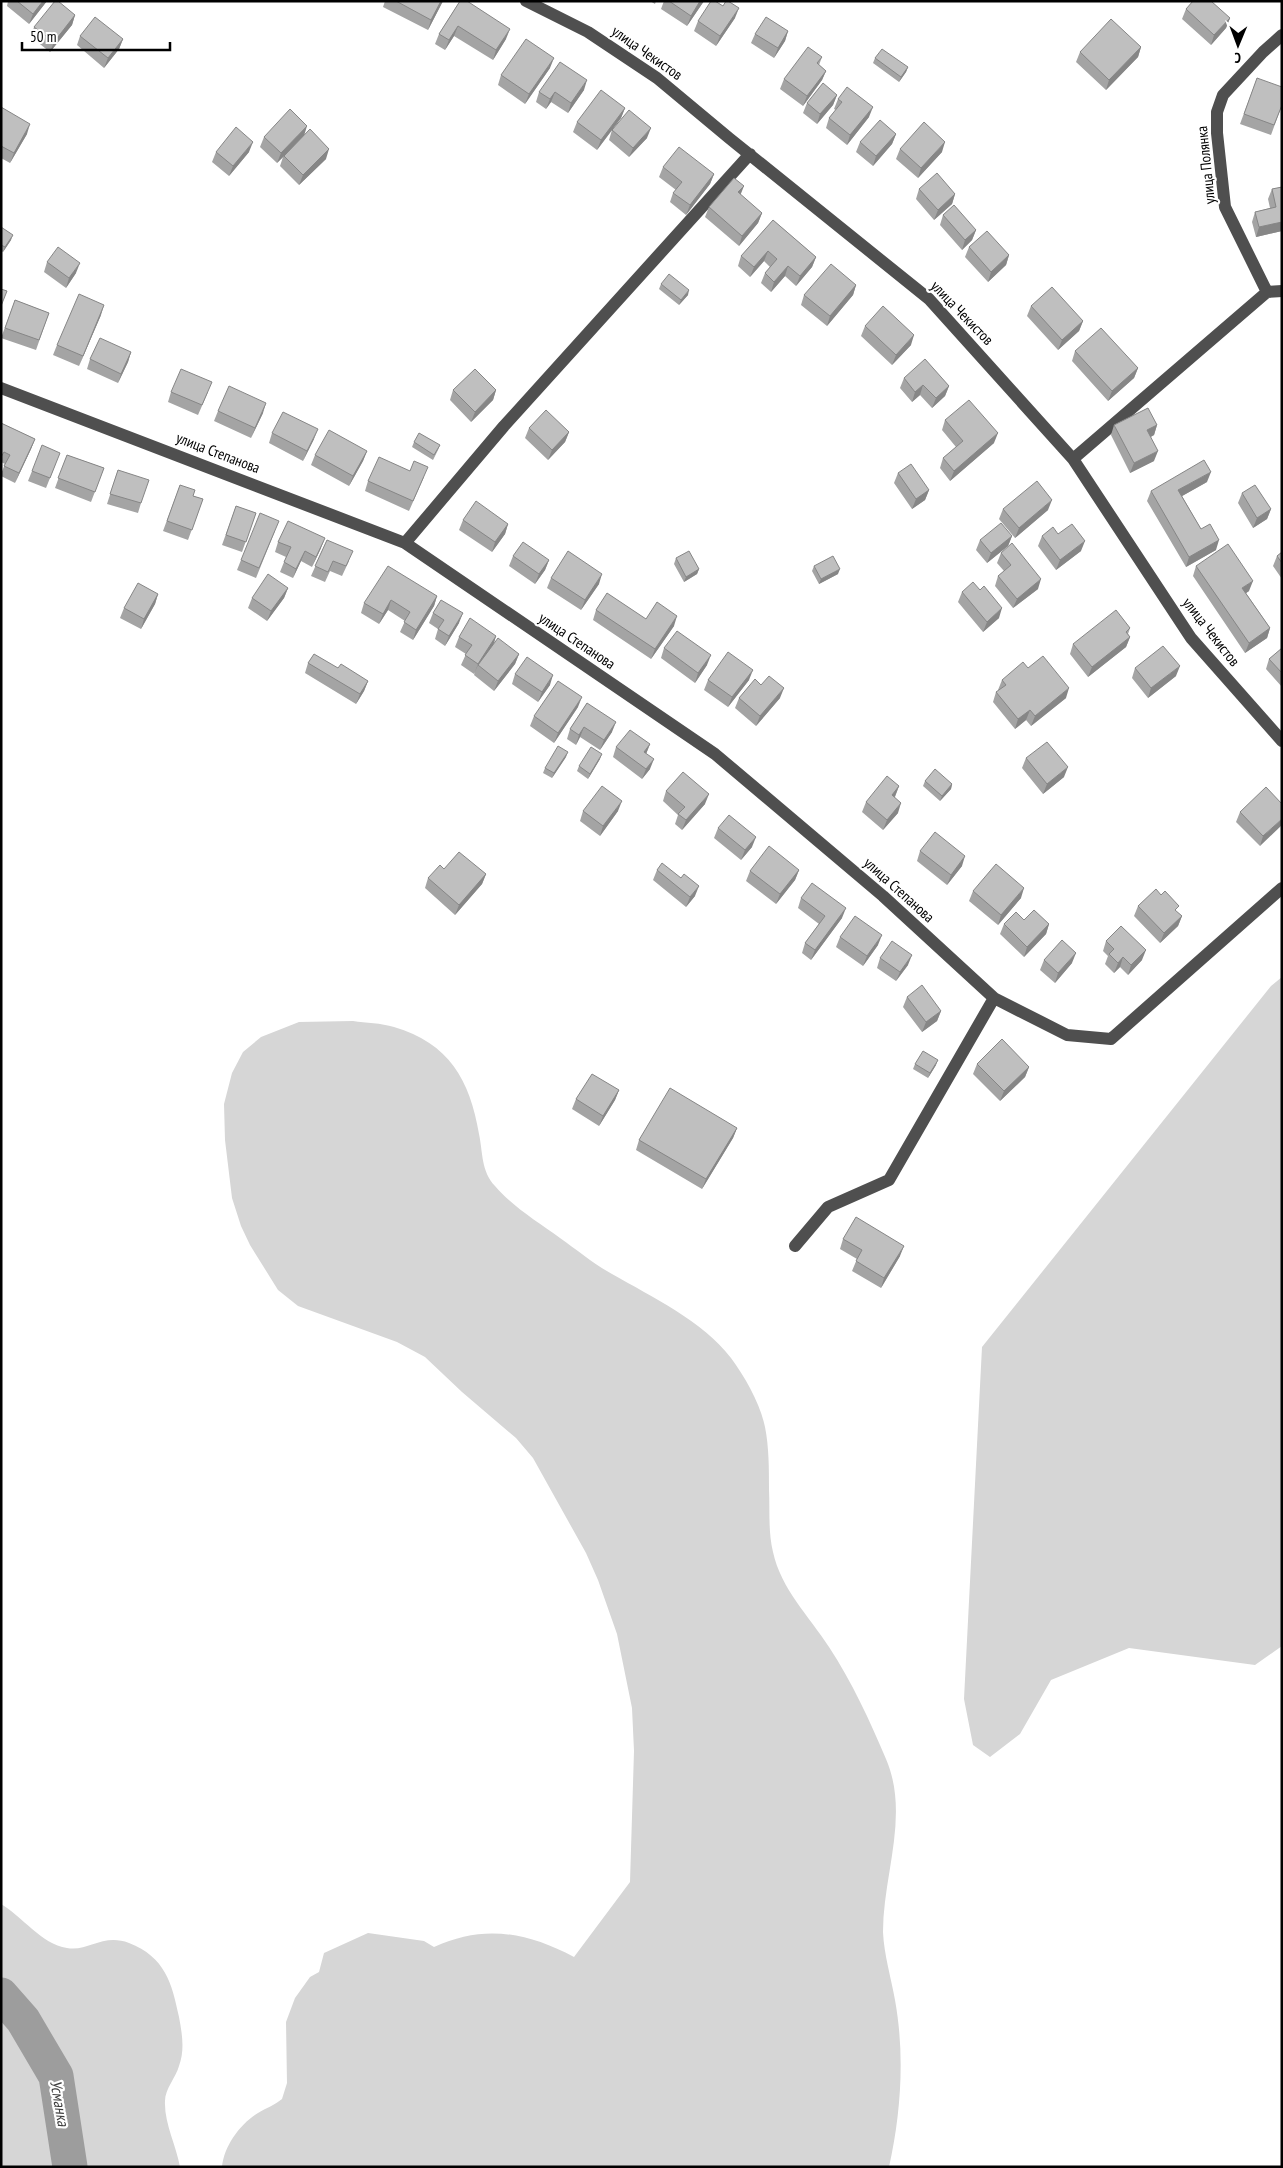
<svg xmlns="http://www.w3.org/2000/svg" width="1283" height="2168" font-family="'PT Sans Narrow',sans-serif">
<rect width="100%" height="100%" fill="#fff"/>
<path fill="#d6d6d6" d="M1282 977V1646L1255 1665 1129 1648 1051 1680 1020 1734 990 1757 973 1745 964 1699 982 1347 1271 986Z
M353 1021C366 1023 381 1023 394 1027 449 1043 470 1080 479 1134 483 1153 481 1171 495 1186 513 1207 538 1222 560 1238 577 1250 594 1264 612 1274 652 1297 703 1321 731 1358 745 1377 760 1403 765 1427 769 1447 769 1469 769 1489 770 1511 768 1531 773 1552 781 1589 809 1616 829 1647 852 1682 870 1721 886 1759 910 1815 883 1874 883 1932 884 1955 891 1977 895 2000 905 2055 901 2113 889 2167H222C224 2146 240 2124 258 2113 266 2108 275 2105 282 2099L287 2083 286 2022 295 1998 310 1977 319 1972 324 1953 368 1933 424 1941 434 1947C484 1924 526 1932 574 1957L630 1882 634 1751 632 1708 617 1634 598 1580 586 1553 533 1458 516 1438 462 1392 425 1357 397 1342 298 1306 278 1290 250 1245 241 1226 232 1198 225 1140 224 1104 232 1073 243 1052 261 1037 299 1022Z
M1 1904C22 1916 41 1944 67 1948 88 1952 103 1933 129 1943 165 1957 172 1983 179 2017 182 2033 185 2050 179 2066 176 2077 165 2089 165 2101 164 2123 176 2145 180 2167H1Z"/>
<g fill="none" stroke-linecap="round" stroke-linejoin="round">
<path stroke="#9d9d9d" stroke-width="35" d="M1 1995 23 2020 56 2076 70 2167"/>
<path stroke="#4f4f4f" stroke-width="12" d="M526 1 588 32 657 78 729 138 929 299 1073 459 1191 638 1282 741
M1282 35 1263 52 1223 95 1217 112V133L1225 207 1267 292 1282 291
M1 388 405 543 715 754 883 896 994 998 1067 1035 1111 1039 1282 888
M1073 459 1267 292
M405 543 504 426 750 154
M795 1246 828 1207 889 1180 994 998"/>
</g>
<path fill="#a4a4a4" d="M8 1H47L29 24 7 6Z
M385 1H443L428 30 383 7Z
M460 1 506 39 493 60 454 36 445 50 435 44 439 34Z
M650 1H656L655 4Z
M664 1H704L687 26 661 9Z
M1186 9 1230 18 1226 28 1211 45 1182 19Z
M75 15 72 25 50 52 31 37 34 27Z
M735 18 716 46 694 31 698 21Z
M788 31 785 41 774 58 751 43 755 34Z
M80 36 123 39 119 49 104 68 77 45Z
M1141 47 1138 57 1106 90 1076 62 1080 52Z
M822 57 819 65 826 71 822 80 803 106 780 89 784 79Z
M875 58 908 67 906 72 899 82 873 63Z
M550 68 525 104 498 85 501 75Z
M1257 78 1282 105 1271 135 1240 124Z
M584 90 568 113 551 102 546 109 536 102 539 92Z
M837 95 833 105 817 124 803 113 807 103Z
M838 99 869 117 847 145 826 128 829 118 836 110 834 109Z
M1 107 27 134 10 163 1 158Z
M625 108 621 118 614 127 647 138 629 157 609 140 612 130 597 150 573 132 577 122Z
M896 134 892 144 873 166 856 152 860 142Z
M304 136 326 159 299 185 280 166 283 157 277 163 260 147 264 137Z
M900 149 942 152 918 178 896 159Z
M216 152H249L229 176 212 162Z
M663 167 714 174 710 184 686 215 670 202 673 193 676 190 659 177Z
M1282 187V231L1256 237 1252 222 1255 212 1270 208 1268 199 1272 189Z
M919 189 955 194 952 204 934 220 916 199Z
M740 195 762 213 758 223 739 246 705 217 709 207Z
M943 215 976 230 972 240 962 250 940 225Z
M773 220 816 257 812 267 796 286 785 276 771 292 761 283 765 273 770 267 764 261 750 277 738 266 741 256Z
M1 227 11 240 3 252 1 251Z
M969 247 1009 255 1006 265 988 282 965 257Z
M47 262 76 273 66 288 44 272Z
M661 284 688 295 679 305 659 289Z
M856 285 853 295 827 326 801 305 804 295Z
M15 300 49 313 36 350 1 338Z
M1031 306 1083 321 1079 331 1058 350 1027 316Z
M101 315 79 366 53 355 57 345Z
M865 326 911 345 892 365 861 336Z
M1075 351 1138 368 1134 378 1108 401 1072 361Z
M131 352 128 362 118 383 87 369 90 359Z
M904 378 949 386 945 396 932 408 920 395 912 402 900 388Z
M453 390H496L493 400 471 422 450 400Z
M171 392H208L198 415 168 402Z
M218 411 263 413 251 438 214 421Z
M945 420 994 443 950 481 940 468 943 458 956 447 942 430Z
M1 423 35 439 31 449 15 483 1 476V474L5 464 1 462Z
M1114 425H1157L1154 435 1151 437 1154 461 1130 473 1111 435Z
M529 428 569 432 565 442 548 460 525 438Z
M272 433 314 439 303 461 269 443Z
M414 442 440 445 438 450 433 460 412 447Z
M367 451 363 461 349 486 311 465 315 455Z
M67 455 104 468 91 502 55 488Z
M56 463 46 488 28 481 32 471Z
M118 470 141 503 138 513 107 504Z
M410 471 424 477 409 511 365 491 368 481Z
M898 473 929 490 925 500 912 509 894 483Z
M1207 482 1182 496 1201 529 1216 550 1186 567 1147 501 1151 491Z
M180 485 193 496 203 499 188 540 163 531Z
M1242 493 1271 509 1267 519 1253 528 1238 503Z
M236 506 256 513 242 552 222 545Z
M1003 509 1048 510 1015 538 999 519Z
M463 520 508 524 505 534 492 552 459 530Z
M275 531 256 578 237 570 241 560Z
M1058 534 1081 551 1056 570 1038 546 1042 536Z
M1012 536 1008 546 987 563 976 550 980 540Z
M327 540 349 561 342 576 330 571 325 582 311 576Z
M278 542 321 548 312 567 301 561 293 578 280 572 286 557 275 552Z
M1282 552V579L1273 566 1277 556Z
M1001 553 1038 589 1013 608 995 586 998 576 1004 571 997 563Z
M513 556 549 560 545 570 535 584 509 566Z
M676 558 699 569 697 574 684 582 674 564Z
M814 566 838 574 819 584 812 571Z
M1196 566 1249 591 1246 593 1270 628 1267 638 1245 653 1193 576Z
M551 578 599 584 581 610 547 588Z
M288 588 284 598 267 621 248 608 252 598Z
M980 590 999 618 983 632 958 602 962 592Z
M158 594 155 604 141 629 120 618 124 608Z
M437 596 434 606 413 640 400 632 405 621 388 610 379 624 361 613 364 603Z
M596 610 646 619 674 626 651 659 593 620Z
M433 613 459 623 445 646 435 639 438 629 429 623Z
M1130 628 1128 634 1130 637 1126 647 1088 677 1070 654 1073 644Z
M496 636 493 646 519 654 515 664 494 691 474 675 475 672 474 674 461 665 466 654 455 647 459 637Z
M664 648 707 665 695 683 661 658Z
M1282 648V687L1266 669 1269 659Z
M308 663 338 668 368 681 364 691 356 704 305 673Z
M1028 668 1066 698 1031 726 1026 720 1015 729 993 702 996 692 999 691 998 690 1002 680Z
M1135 668 1176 676 1148 698 1132 678Z
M515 674 550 685 538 702 512 684Z
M708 680H749L728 707 704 690Z
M739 698H780L756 726 735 708Z
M587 703 612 732 600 750 580 737 576 745 567 739 570 729Z
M578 707 554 743 530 726 534 716Z
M650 744 646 754 650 769 642 779 613 757 616 747Z
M566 757 552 778 543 773 545 768Z
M1026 758 1064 777 1043 794 1022 768Z
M600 759 588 779 577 771 579 766Z
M925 781 952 784 951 789 940 801 923 786Z
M899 786 895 797 898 813 883 830 862 812 866 802Z
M666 791 705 804 682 830 675 824 678 815 663 801Z
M1282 804 1260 846 1236 822 1240 812Z
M583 811H618L600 836 580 821Z
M718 828 752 847 741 860 714 838Z
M920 851 962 866 947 885 917 861Z
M444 869 486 874 482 884 455 915 425 888 428 878Z
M657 870 695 896 686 907 653 880Z
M799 870 795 880 776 904 746 881 750 871Z
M973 891 1021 898 998 925 969 901Z
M801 898 842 918 811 960 802 953 805 943 819 924 798 908Z
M1138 906 1177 912 1182 916 1178 926 1160 943 1134 916Z
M1024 920 1049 924 1046 934 1024 957 1000 934 1004 924Z
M840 937 878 945 863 966 836 947Z
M1106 941 1142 960 1128 975 1120 967 1114 973 1105 964 1108 956 1103 951Z
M880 958 908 965 896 981 877 968Z
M1044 960 1072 963 1055 983 1040 970Z
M907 997 941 1011 937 1021 922 1032 903 1007Z
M915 1064 936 1065 928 1078 913 1069Z
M977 1064 1029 1067 1025 1077 1000 1101 973 1074Z
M619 1090 615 1100 599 1126 572 1109 576 1099Z
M737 1128 733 1138 702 1189 636 1150 639 1140Z
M843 1239 900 1256 881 1288 852 1271 857 1259 840 1249Z"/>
<path fill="#868686" d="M43 1H47L29 24 33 14Z
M441 1H443L428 30 431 20Z
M700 1H704L687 26 691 16Z
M739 8 735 18 716 46 720 36Z
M75 15 72 25 50 52 54 42Z
M1230 18 1226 28 1211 45 1214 35Z
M458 26 454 36 445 50 449 40Z
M510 29 506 39 493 60 496 50Z
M788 31 785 41 774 58 778 48Z
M123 39 119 49 104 68 108 58Z
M1141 47 1138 57 1106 90 1109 80Z
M554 58 550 68 525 104 529 94Z
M908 67 906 72 899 82 901 77Z
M826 71 822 80 803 106 807 96Z
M587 80 584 90 568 113 571 103Z
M555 92 551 102 546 109 550 99Z
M837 95 833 105 817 124 820 114Z
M873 107 869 117 847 145 850 135Z
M625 108 621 118 597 150 601 140Z
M30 124 27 134 10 163 14 153Z
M307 126 304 136 277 163 281 153Z
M651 128 647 138 629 157 633 148Z
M896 134 892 144 873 166 876 156Z
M253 142 249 152 229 176 233 166Z
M945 142 942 152 918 178 921 168Z
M329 149 326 159 299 185 303 175Z
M714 174 710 184 686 215 690 205Z
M744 186 740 196 738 192Z
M955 194 952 204 934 220 938 210Z
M762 213 758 223 739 246 742 236Z
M1282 222V231L1256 237 1259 227Z
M976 230 972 240 962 250 965 240Z
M13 235 11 240 3 252 5 247Z
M768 251 764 261 750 277 754 267Z
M1009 255 1006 265 988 282 991 272Z
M816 257 812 267 796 286 800 276Z
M80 263 76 273 66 288 69 278Z
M788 266 785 276 771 292 774 282Z
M856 285 853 295 827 326 830 316Z
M689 290 688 295 679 305 681 300Z
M104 305 101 315 79 366 83 356Z
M1083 321 1079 331 1058 350 1062 340Z
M914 335 911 345 892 365 896 355Z
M131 352 128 362 118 383 121 374Z
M1138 368 1134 378 1108 401 1112 391Z
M923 385 920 395 912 402 915 392Z
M949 386 945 396 932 408 936 398Z
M496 390 493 400 471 422 475 412Z
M266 403 263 413 251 438 255 428Z
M1157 425 1154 435 1144 440 1147 430Z
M318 429 314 439 303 461 307 451Z
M569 432 565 442 548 460 552 450Z
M998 433 994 443 950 481 954 471Z
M35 439 31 449 15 483 19 473Z
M367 451 363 461 349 486 353 476Z
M1158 451 1154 461 1130 473 1134 463Z
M1211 472 1207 482 1175 500 1178 490Z
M929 490 925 500 912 509 916 499Z
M1052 500 1048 510 1015 538 1019 528Z
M1271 509 1267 519 1253 528 1257 518Z
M508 524 505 534 492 552 495 542Z
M1012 536 1008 546 987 563 991 553Z
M325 538 321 548 312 567 316 557Z
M1219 540 1216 550 1186 567 1189 557Z
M1085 541 1081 551 1056 570 1060 560Z
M305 551 301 561 293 578 296 569Z
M549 560 545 570 535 584 539 574Z
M699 569 697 574 684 582 686 577Z
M840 569 838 574 819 584 821 579Z
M602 574 599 584 581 610 585 600Z
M1041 579 1038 589 1013 608 1017 599Z
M1253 581 1249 591 1239 598 1242 588Z
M288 588 284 598 267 621 271 611Z
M158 594 155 604 141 629 144 619Z
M437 596 434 606 413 640 416 630Z
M391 600 388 610 379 624 383 614Z
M1002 608 999 618 983 632 987 622Z
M463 613 459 623 445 646 449 636Z
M677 616 674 626 651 659 655 649Z
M1270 628 1267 638 1245 653 1249 643Z
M496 636 493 646 478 665 474 674 478 664Z
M1130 637 1126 647 1088 677 1092 667Z
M519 654 515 664 494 691 498 681Z
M711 655 707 665 695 683 698 673Z
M1180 666 1176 676 1148 698 1151 688Z
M753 670 749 680 728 707 732 697Z
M553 675 550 685 538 702 542 692Z
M368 681 364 691 356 704 360 694Z
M784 688 780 698 756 726 760 716Z
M1069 688 1066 698 1031 726 1035 716Z
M582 697 578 707 554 743 558 733Z
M1030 710 1026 720 1015 729 1018 719Z
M616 722 612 732 600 750 604 740Z
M584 727 580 737 576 745 579 735Z
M650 744 646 754 644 752Z
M568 752 566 757 552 778 554 773Z
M602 754 600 759 588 779 590 774Z
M654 759 650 769 642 779 646 769Z
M1068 767 1064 777 1043 794 1047 784Z
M952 784 951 789 940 801 942 796Z
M899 786 895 796 888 805 892 795Z
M709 794 705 804 682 830 686 820Z
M622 801 618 811 600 836 603 826Z
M901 803 898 813 883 830 887 820Z
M1282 819V825L1260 846 1263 836Z
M756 837 752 847 741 860 745 850Z
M965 856 962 866 947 885 951 875Z
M799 870 795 880 776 904 780 894Z
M486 874 482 884 455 915 459 905Z
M699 886 695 896 686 907 690 897Z
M1024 888 1021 898 998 925 1001 915Z
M846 908 842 918 811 960 815 950Z
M1182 916 1178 926 1160 943 1164 933Z
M1049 924 1046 934 1024 957 1027 947Z
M882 935 878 945 863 966 867 956Z
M1146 950 1142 960 1128 975 1131 965Z
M1076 953 1072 963 1055 983 1058 973Z
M912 955 908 965 896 981 900 972Z
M1123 957 1120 967 1114 973 1118 963Z
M941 1011 937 1021 922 1032 926 1022Z
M938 1060 936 1065 928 1078 930 1073Z
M1029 1067 1025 1077 1000 1101 1004 1091Z
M619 1090 615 1100 599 1126 603 1116Z
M737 1128 733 1138 702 1189 706 1179Z
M904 1246 900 1256 881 1288 884 1278Z"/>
<path fill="#bfbfbf" stroke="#868686" d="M17 1H43L33 14Z
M55 1H58L75 15 54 42 34 27Z
M396 1H441L431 20Z
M460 1H467L510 29 496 50 458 26 449 40 439 34Z
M669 1H700L691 16Z
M711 1H715L723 6 726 1H728L739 8 720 36 698 21Z
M1193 1H1211L1230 18 1214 35 1186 9Z
M95 17 123 39 108 58 80 36Z
M766 17 788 31 778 48 755 34Z
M1111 19 1141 47 1109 80 1080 52Z
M526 39 554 58 529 94 501 75Z
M808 47 822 57 817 63 826 71 807 96 784 79Z
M882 49 908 67 901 77 875 58Z
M560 62 587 80 571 103 555 92 550 99 539 92Z
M1257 78 1282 87V105L1274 125 1244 114Z
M823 83 837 95 820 114 807 103Z
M847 87 873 107 850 135 829 118 842 102 838 99Z
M601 90 625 108 601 140 577 122Z
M1 107 30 124 14 153 1 146Z
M290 109 307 126 281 153 264 137Z
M629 110 651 128 633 148 612 130Z
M880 120 896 134 876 156 860 142Z
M924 122 945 142 921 168 900 149Z
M236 127 253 142 233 166 216 152Z
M310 129 329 149 303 175 284 156Z
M679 147 714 174 690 205 673 193 682 182 663 167Z
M937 173 955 194 938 210 919 189Z
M734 178 744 186 738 192 762 213 742 236 709 207Z
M1282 187V222L1259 227 1255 212 1276 207 1272 189Z
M954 205 976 230 965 240 943 215Z
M773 220 816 257 800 276 788 266 774 282 765 273 777 259 768 251 754 267 741 256Z
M1 227 13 235 5 247 1 245Z
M987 231 1009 255 991 272 969 247Z
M58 247 80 263 69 278 47 262Z
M831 264 856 285 830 316 804 295Z
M669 274 689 290 681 300 661 284Z
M1052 287 1083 321 1062 340 1031 306Z
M1 289 7 291 1 306Z
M79 294 104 305 83 356 57 345Z
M15 300 49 313 39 340 5 328Z
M883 306 914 335 896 355 865 326Z
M1101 328 1138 368 1112 391 1075 351Z
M100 338 131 352 121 374 90 359Z
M925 359 949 386 936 398 923 385 915 392 904 378Z
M181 369 212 382 202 405 171 392Z
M475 369 496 390 475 412 453 390Z
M229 386 266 403 255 428 218 411Z
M969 400 998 433 954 471 943 458 963 441 945 420Z
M1148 408 1157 425 1147 430 1158 451 1134 463 1114 425Z
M546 410 569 432 552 450 529 428Z
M283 412 318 429 307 451 272 433Z
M1 423 35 439 19 473 4 466 10 455 4 452 1 457Z
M329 430 367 451 353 476 315 455Z
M419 433 440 445 434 455 414 442Z
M42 445 60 453 50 478 32 471Z
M67 455 104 468 95 492 58 478Z
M379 457 410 471 414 461 428 467 413 501 368 481Z
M1204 460 1211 472 1178 490 1201 529 1210 524 1219 540 1189 557 1151 491Z
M911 464 929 490 916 499 898 473Z
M118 470 149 480 141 503 110 494Z
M1037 481 1052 500 1019 528 1003 509Z
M180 485 195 490 193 496 203 499 192 530 167 521Z
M1255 485 1271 509 1257 518 1242 493Z
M476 501 508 524 495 542 463 520Z
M236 506 256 513 246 542 226 535Z
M260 513 279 521 259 568 241 560Z
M288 521 325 538 316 557 305 551 296 569 284 562 291 547 278 542Z
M1001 523 1012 536 991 553 980 540Z
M1072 524 1085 541 1060 560 1042 536 1053 527 1058 534Z
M327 540 353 551 346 566 333 561 328 572 315 566Z
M523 542 549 560 539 574 513 556Z
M1012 543 1041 579 1017 599 998 576 1011 565 1001 553Z
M1228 544 1253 581 1242 588 1270 628 1249 643 1196 566Z
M568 551 602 574 585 600 551 578Z
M689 551 699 569 686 577 676 558Z
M1282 552V563L1277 556Z
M833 556 840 569 821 579 814 566Z
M388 566 437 596 416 630 404 622 410 612 391 600 383 614 364 603Z
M268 574 288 588 271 611 252 598Z
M973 582 980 590 984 586 1002 608 987 622 962 592Z
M138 583 158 594 144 619 124 608Z
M607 593 646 619 657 602 677 616 655 649 596 610Z
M441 600 463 613 449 636 438 629 444 620 433 613Z
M1116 610 1130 628 1126 632 1130 637 1092 667 1073 644Z
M470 618 496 636 478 664 465 655 472 645 459 637Z
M677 631 711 655 698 673 664 648Z
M498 638 519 654 498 681 478 665Z
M1163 646 1180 666 1151 688 1135 668Z
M1282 648V673L1269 659Z
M728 652 753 670 732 697 708 680Z
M314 654 338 668 341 664 368 681 360 694 308 663Z
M1043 656 1069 688 1035 716 1030 710 1018 719 996 692 1006 685 1002 680 1023 662 1028 668Z
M527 657 553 675 542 692 515 674Z
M769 676 784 688 760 716 739 698 755 679 761 685Z
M558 681 582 697 558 733 534 716Z
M587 703 616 722 604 740 584 727 579 735 570 729Z
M630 730 650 744 644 752 654 759 646 769 616 747Z
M1047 742 1068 767 1047 784 1026 758Z
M558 746 568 752 554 773 545 768Z
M591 747 602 754 590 774 579 766Z
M935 769 952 784 942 796 925 781Z
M683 772 709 794 686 820 678 814 685 807 666 791Z
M887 776 899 786 892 795 901 803 887 820 866 802Z
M602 786 622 801 603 826 583 811Z
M1266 787 1282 804V819L1263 836 1240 812Z
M729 815 756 837 745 850 718 828Z
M935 832 965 856 951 875 920 851Z
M769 846 799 870 780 894 750 871Z
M459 852 486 874 459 905 428 878 440 865 444 869Z
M662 863 681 878 684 874 699 886 690 897 657 870Z
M996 864 1024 888 1001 915 973 891Z
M812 883 846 908 815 950 805 943 825 916 801 898Z
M1156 889 1161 895 1165 891 1179 906 1175 910 1182 916 1164 933 1138 906Z
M1034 910 1049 924 1027 947 1004 924 1016 912 1024 920Z
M855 916 882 935 867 956 840 937Z
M1121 926 1146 950 1131 965 1123 957 1118 963 1109 954 1114 949 1106 941Z
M1062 940 1076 953 1058 973 1044 960Z
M892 941 912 955 900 972 880 958Z
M922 985 941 1011 926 1022 907 997Z
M1002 1039 1029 1067 1004 1091 977 1064Z
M923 1051 938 1060 930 1073 915 1064Z
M592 1074 619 1090 603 1116 576 1099Z
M670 1088 737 1128 706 1179 639 1140Z
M856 1217 904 1246 884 1278 856 1261 862 1250 843 1239Z"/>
<g text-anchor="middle" stroke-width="4.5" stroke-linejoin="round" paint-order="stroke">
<g font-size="15" fill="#000" stroke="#fff">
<text transform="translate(647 53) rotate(35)" y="5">улица Чекистов</text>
<text transform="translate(1206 165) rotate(-96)" y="5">улица Полянка</text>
<text transform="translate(962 313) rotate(46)" y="5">улица Чекистов</text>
<text transform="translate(218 453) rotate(21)" y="5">улица Степанова</text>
<text transform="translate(1211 632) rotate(52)" y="5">улица Чекистов</text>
<text transform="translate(577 641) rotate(34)" y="5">улица Степанова</text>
<text transform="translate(899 890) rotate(42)" y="5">улица Степанова</text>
</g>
<g font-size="16" font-style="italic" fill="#3e3e3e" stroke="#fff">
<text transform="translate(60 2103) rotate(80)" y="6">Усманка</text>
</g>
</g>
<rect width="1283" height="2168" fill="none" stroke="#000000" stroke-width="5"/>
<g transform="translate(1238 45) rotate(181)" stroke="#ffffff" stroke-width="4" paint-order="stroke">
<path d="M0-4L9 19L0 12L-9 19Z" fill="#000000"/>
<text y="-8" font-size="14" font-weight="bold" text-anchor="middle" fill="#000000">С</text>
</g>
<path d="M22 42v8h148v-8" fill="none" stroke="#000000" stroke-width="2.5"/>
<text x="30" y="42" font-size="15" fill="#000000" stroke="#ffffff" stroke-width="4" paint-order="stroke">50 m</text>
</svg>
